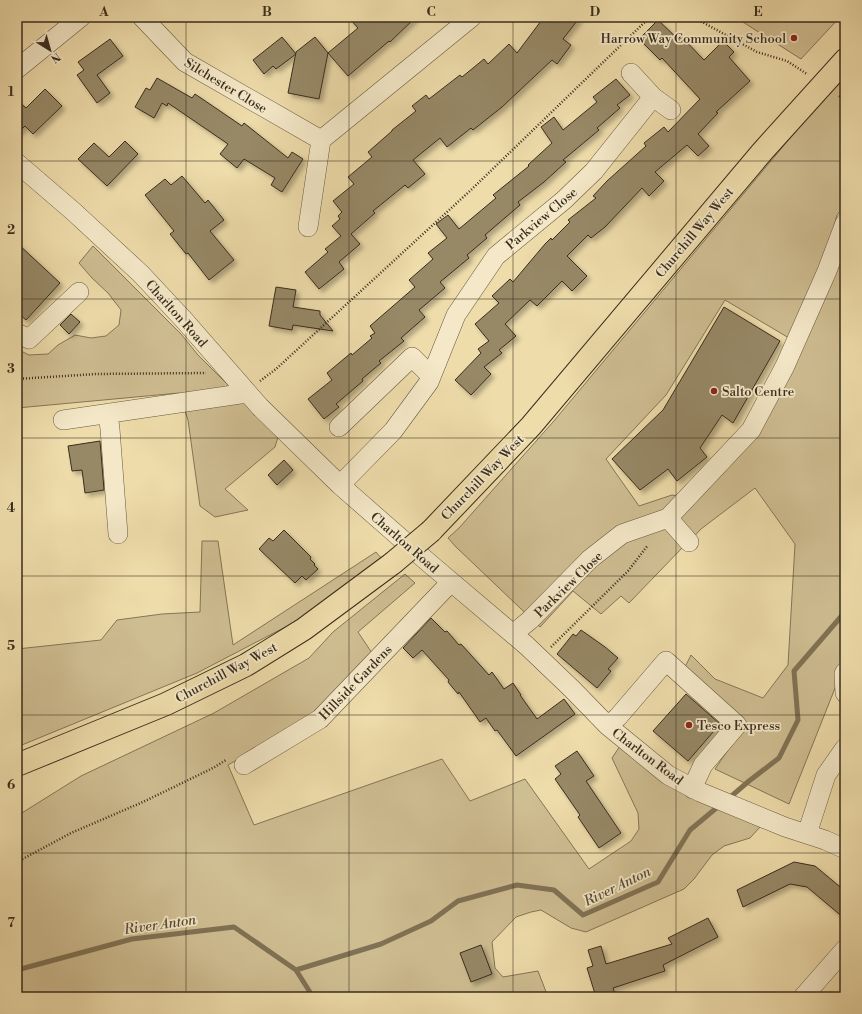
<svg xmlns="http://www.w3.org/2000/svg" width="862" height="1014" font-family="'Libre Bodoni',serif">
<defs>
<filter id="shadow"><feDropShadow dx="3.5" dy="3.5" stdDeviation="2" flood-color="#0004"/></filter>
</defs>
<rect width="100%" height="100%" fill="#eedcaa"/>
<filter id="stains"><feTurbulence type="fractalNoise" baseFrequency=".005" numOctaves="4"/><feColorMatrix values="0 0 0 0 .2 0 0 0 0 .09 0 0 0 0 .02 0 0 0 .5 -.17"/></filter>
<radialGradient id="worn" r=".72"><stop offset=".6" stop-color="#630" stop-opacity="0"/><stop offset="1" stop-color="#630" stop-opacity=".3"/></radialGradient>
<path fill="#cfbe92" stroke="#847658" d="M735 17H840L801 59Z
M845 78V205L837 215 830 241 789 338 725 300 666 395 606 459 639 506 672 495 697 500 758 431 845 243V663L789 804 715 769 746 724 683 671 691 655 715 679 763 698 788 665 795 544 755 488 701 529 689 542 683 547 629 603 621 596 601 614 573 591 540 627 456 547 448 538 459 528 553 422 816 107Z
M93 246 181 334 198 355 262 419 278 437 275 447 225 489 248 510 215 517 200 506 188 420 179 393 17 408V349L29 355 48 354 58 345 75 335 91 338 106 336 119 325 121 310 108 293 92 278 79 263Z
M202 541H218L233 645 376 552 382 559 318 610 197 673 17 747V649L101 640 117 620 162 614 200 612Z
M405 574 415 583 358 632 372 653 305 721 228 765 254 825 442 759 470 801 525 779 589 869 631 841 639 829 638 813 612 758 620 746 760 827 750 838 724 846 712 855 694 879 684 889 586 932 571 928 541 910 531 912 516 917 492 942 495 968 503 977 538 971 548 997H510L494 993 477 997H17V816L81 776 214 713 309 658 333 632Z"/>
<path fill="#b0a07a" stroke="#807255" d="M494 993 510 997H477Z"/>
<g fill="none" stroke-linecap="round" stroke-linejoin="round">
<path stroke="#807255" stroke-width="5" d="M728 799 749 781 779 758 798 720 794 671 845 612
M17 970 132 939 234 927 296 970 313 997
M296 970 381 944 431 921 458 901 517 885 554 890 583 915 658 882 690 830 720 805"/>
</g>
<path fill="#978866" stroke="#392d1d" filter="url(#shadow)" d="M348 17H416L390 42 389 41 348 76 328 53 319 99 288 93 296 52 315 37 328 53 358 28Z
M544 17H580L563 39 571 45 557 64 552 60 502 107 473 130 471 128 447 147 440 138 413 160 425 174 408 188 405 185 373 211 375 213 351 234 360 244 339 262 344 269 319 289 305 272 328 252 325 249 341 236 332 226 340 219 338 216 342 212 333 201 354 184 348 177 372 157 368 152 392 131V130L416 111 412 106 426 95 429 99 460 75 462 77 484 59 488 64 509 44 517 53Z
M658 20 678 39 681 36 704 60 723 41 734 52 729 57 750 81 716 112 718 113 698 134 709 146 698 156 687 145 655 172 664 181 649 196 642 188 605 227 591 238 588 235 567 256 587 276 572 291 562 281 537 306 530 300 505 324 516 336 499 350 502 353 484 367 491 374 471 395 455 380 481 353 478 349 489 341 475 324 499 303 492 296 510 279 513 282 545 244 551 238 552 240 570 222 568 220 596 198 593 196 607 181 646 146 644 143 664 127 668 132 700 99 662 58 660 60 639 39Z
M282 37 296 54 276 69 273 66 264 74 253 60Z
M110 39 123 56 97 75 110 93 97 103 77 75 84 70 78 62Z
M157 78 192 98 195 94 242 126 244 123 288 158 292 152 303 159 282 192 271 185 275 178 244 159 237 168 220 154 228 144 168 103 167 106 162 103 154 118 135 107 146 88 150 90Z
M616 79 630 95 617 105 620 108 597 128 599 130 563 160 566 162 544 182 518 202 520 205 485 235 487 238 467 255 469 258 440 282 445 288 419 310 425 317 401 338 404 341 379 361 381 363 362 379 363 381 336 404 339 407 324 419 308 399 332 380 327 373 351 353 352 355 372 338 370 336 375 333 370 326 415 287 409 280 433 259 428 253 447 238 436 224 448 215 459 229 496 198 493 195 529 166 528 165 552 143 541 127 554 117 563 130 597 102 593 97Z
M45 89 62 106 33 134 25 126 17 134V100L26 108Z
M125 141 138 154 107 186 78 159 94 143 109 157Z
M182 176 205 203 208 200 224 220 210 231 234 260 209 280 188 253 186 254 170 234 174 231 145 195 165 179 171 185Z
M17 243 60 283 26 320 17 312Z
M276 287 296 290 293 307 320 311V315L333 331 293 325 292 330 269 326Z
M724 307 780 341 733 423 722 415 700 448 707 457 677 481 668 469 640 490 612 459 663 410Z
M71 314 80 322 69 334 60 325Z
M100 441 104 490 85 493 82 470 72 471 68 446Z
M284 460 293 470 277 485 268 475Z
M284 530 311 557 310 559 315 564 314 565 318 569 306 580 302 576 295 583 259 549 269 538 273 541Z
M431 618 445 632 447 631 459 645 461 644 489 675 492 672 504 689 513 683 521 695H520L537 719 564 699 575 714 516 756 497 730 495 731 486 718 480 722 459 692 458 694 448 682 449 680 422 650 413 658 403 648Z
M581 630 605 647 618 658 608 669 611 671 597 688 557 654 573 634 576 636Z
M686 694 720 724 688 761 653 731Z
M577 751 594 776 586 781 621 833 599 848 578 817 580 815 555 779 561 774 555 766Z
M794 862 815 866 845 891V919L807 887 790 884 743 907 737 890Z
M708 918 718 937 663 965 665 971 613 988 616 997H596L587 968 593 966 588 950 601 946 606 964 672 944 668 938Z
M481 945 492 974 471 982 460 953Z"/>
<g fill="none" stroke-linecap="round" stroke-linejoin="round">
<g stroke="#665940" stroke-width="20">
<path id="minor" d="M142 17 185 62 321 140
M17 69 81 17
M653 97 671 110
M17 163 74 212 141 274 184 320 260 407 340 485 429 563 527 646 572 689 608 726 624 739 668 775 700 792 785 827 825 840 845 849
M308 227 321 140 472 17
M17 333 29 339 79 292
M108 413 110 429 118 534
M63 420 247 393
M339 427 412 357 431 376
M340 485 393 431 429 382 456 315 496 256 564 200 594 171 653 97 631 73
M668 518 689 542
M513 634 530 620 590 559 622 534 668 518 751 430 785 366 827 271 845 223
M845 672 844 674 845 693
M608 726 618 717 666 661 737 725 703 765 696 780 693 789
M244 765 320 719 451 582
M807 834 826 775 845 748
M803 997 845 949"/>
</g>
<g stroke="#392d1d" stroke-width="24">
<path id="major" d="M431 531 531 426 762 152 845 60
M17 765 166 704 246 665 304 629 393 563"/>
</g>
<path stroke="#392d1d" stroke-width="2.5" stroke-dasharray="1 2" stroke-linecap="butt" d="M693 17 757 52 787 61 807 74
M839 96 845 100
M17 379 96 374 206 373
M260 381 276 369 472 189 650 17
M551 647 628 571 648 545
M17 862 71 833 143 802 213 768 226 760"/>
<use href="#minor" stroke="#f4e8c8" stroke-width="19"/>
<use href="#major" stroke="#eedcaa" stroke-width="22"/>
<g stroke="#392d1d" stroke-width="24" stroke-linecap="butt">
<path id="major-bridge" d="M393 563 431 531"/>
</g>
<use href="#major-bridge" stroke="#eedcaa" stroke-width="22"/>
</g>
<path fill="none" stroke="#392d1d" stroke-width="1" stroke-opacity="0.55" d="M186 17V997M349 17V997M513 17V997M676 17V997M17 161H845M17 299H845M17 438H845M17 576H845M17 715H845M17 853H845"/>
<g fill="#8f2418" stroke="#f4e8c8" stroke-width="1.5">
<circle cx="794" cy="38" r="4"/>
<circle cx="714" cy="391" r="4"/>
<circle cx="689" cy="725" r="4"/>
</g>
<g text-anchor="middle" stroke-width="3.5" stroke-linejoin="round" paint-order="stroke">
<g font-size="13" fill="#392d1d" stroke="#f4e8c8" text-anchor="start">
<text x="786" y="43" text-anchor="end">Harrow Way Community School</text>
<text x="722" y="396">Salto Centre</text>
<text x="697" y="730">Tesco Express</text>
</g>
<g font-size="13" fill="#392d1d" stroke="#f4e8c8">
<text transform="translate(226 85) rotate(31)" y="5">Silchester Close</text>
<text transform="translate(541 218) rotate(-40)" y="5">Parkview Close</text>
<text transform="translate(694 232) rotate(-50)" y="5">Churchill Way West</text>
<text transform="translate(177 313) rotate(48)" y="5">Charlton Road</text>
<text transform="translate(482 477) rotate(-46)" y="5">Churchill Way West</text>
<text transform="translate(405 542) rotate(41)" y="5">Charlton Road</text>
<text transform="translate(568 584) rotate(-44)" y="5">Parkview Close</text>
<text transform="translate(226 672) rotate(-28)" y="5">Churchill Way West</text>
<text transform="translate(355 682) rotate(-46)" y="5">Hillside Gardens</text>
<text transform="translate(648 756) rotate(37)" y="5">Charlton Road</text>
</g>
<g font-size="14" font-style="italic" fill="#574a34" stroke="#f4e8c8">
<text transform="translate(617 886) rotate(-26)" y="5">River Anton</text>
<text transform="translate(160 924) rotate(-8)" y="5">River Anton</text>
</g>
</g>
<rect width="862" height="1014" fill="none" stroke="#eedcaa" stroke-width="44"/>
<g transform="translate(50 50) rotate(143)" stroke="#f4e8c8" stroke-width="3" paint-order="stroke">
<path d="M0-3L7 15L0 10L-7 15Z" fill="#392d1d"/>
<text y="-6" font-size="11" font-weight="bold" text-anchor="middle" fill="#392d1d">N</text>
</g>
<rect x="22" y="22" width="818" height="970" fill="none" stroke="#392d1d" stroke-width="1.5"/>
<g font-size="13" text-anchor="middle" font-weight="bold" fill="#392d1d">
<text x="104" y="16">A</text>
<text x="267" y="16">B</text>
<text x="431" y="16">C</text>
<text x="595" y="16">D</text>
<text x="758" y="16">E</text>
<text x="11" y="96">1</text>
<text x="11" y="234">2</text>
<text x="11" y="373">3</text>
<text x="11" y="512">4</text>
<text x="11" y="650">5</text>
<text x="11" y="789">6</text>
<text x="11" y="927">7</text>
</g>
<rect width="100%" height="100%" filter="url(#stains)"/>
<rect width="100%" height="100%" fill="url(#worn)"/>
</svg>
